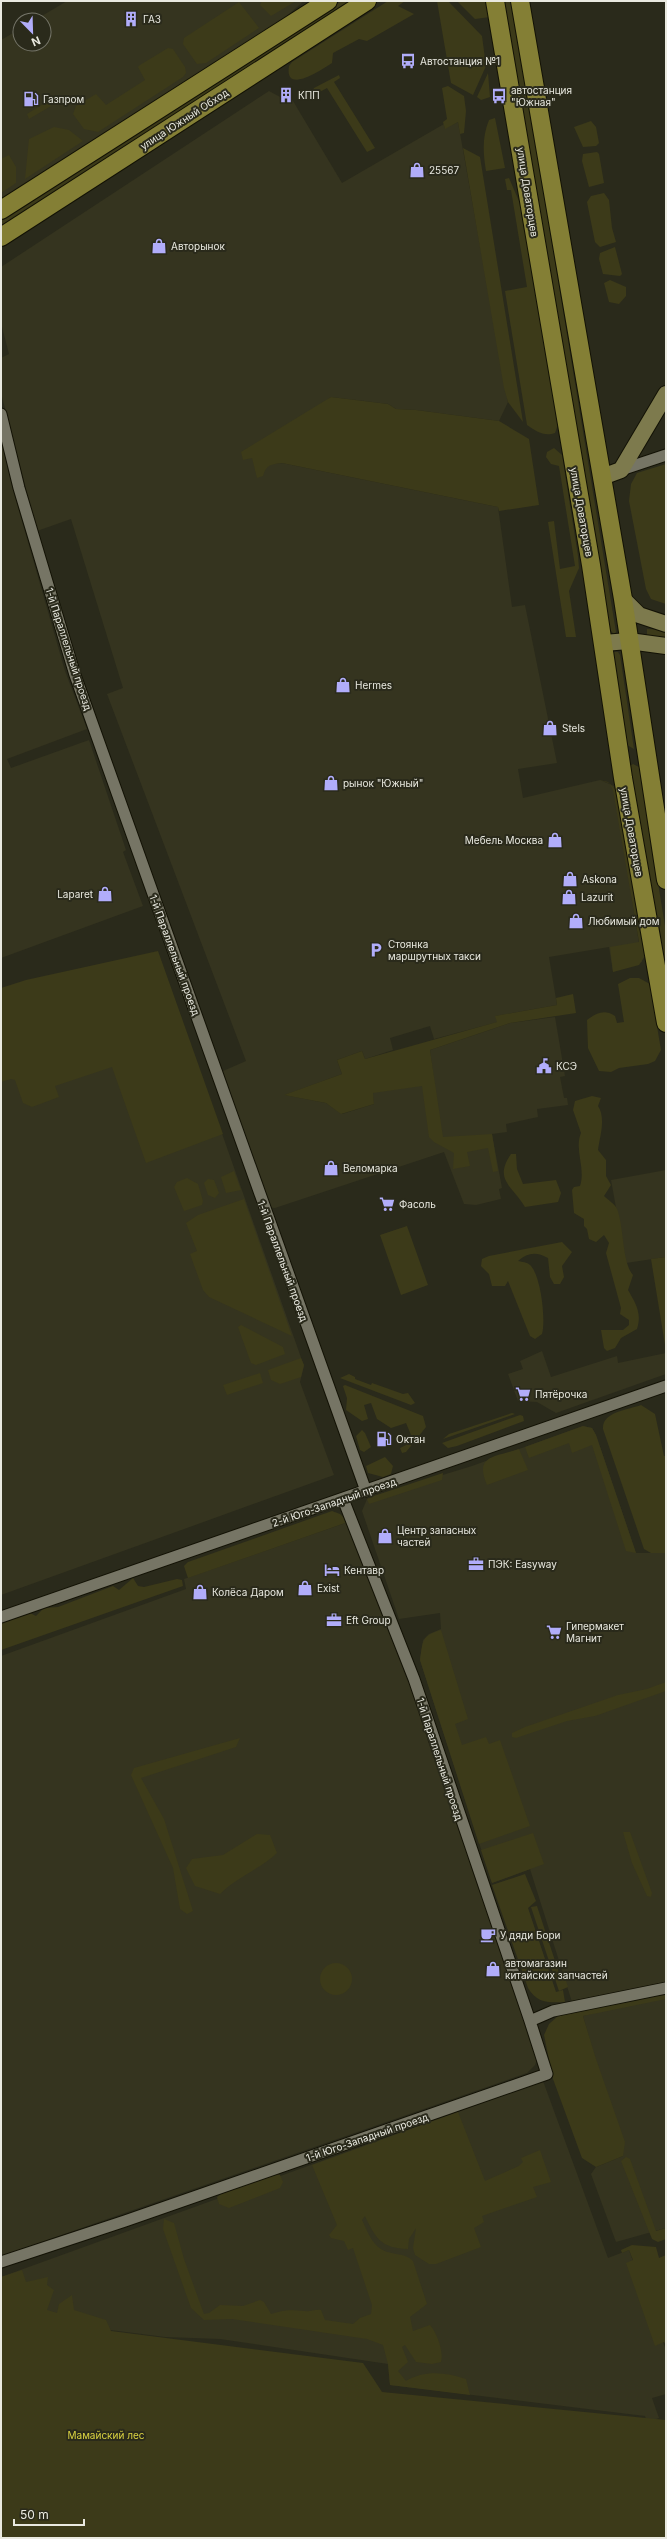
<svg xmlns="http://www.w3.org/2000/svg" width="667" height="2539" font-family="Inter,sans-serif">
<rect width="100%" height="100%" fill="#2a2a1b"/>
<path fill="#35341f" d="M67 1H304L282 20 1 200V40L20 29V44H44V20H35Z
M269 91 284 99 290 96 342 183 444 124 445 128 458 122 508 402 499 421 416 410 396 409 388 404 331 397 252 457 265 468 271 464 282 463 498 507 512 607 525 605 557 763 518 769 523 798 600 780 614 786 642 962 613 972 609 947 549 957 557 1005 496 1016 498 1022 434 1039 430 1026 390 1038 393 1050 365 1059 362 1051 337 1060 342 1074 285 1095 326 1103 342 1114 374 1104 372 1089 434 1081 430 1050 510 1023 555 1017 565 1076 560 1077 564 1098H567L568 1105 537 1109 538 1117 506 1124 507 1132 492 1134 502 1188 499 1189 501 1199 476 1205 464 1204 444 1152 275 1208 268 1207 223 1071 246 1061 107 694 123 688 71 519 37 531 1 393V358L9 354 1 323V267Z
M1 440 13 490 65 671 87 729 7 759 11 768 89 740 126 850 123 852 143 906 1 958Z
M159 955 304 1366 300 1382 334 1475 1 1595V1010Z
M666 1170V1257L626 1263 611 1180Z
M542 1351 551 1377 617 1356 618 1363 666 1353V1374L556 1413 537 1402 518 1401 508 1374 523 1369 520 1361Z
M583 1426 592 1428 596 1435 636 1553H666V1983L572 2002 530 1869 492 1883 420 1660 423 1640 429 1634 441 1629 440 1613 399 1619 362 1511 367 1499 374 1496 472 1466Z
M348 1522 405 1669 479 1890 528 2022 538 2056 535 2065 527 2073 1 2256V1656L186 1589 184 1579Z
M666 1993V2228L616 2242 591 2174 596 2167 623 2156 583 2016Z
M543 2081 608 2258 629 2250 666 2350V2394L652 2398 659 2418 647 2422 645 2416 390 2385 388 2364 220 2339 165 2337 1 2316V2277Z"/>
<path fill="#3c3a19" d="M262 1H296L271 16 260 5Z
M341 1H356L1 228V219Z
M388 1H405L398 6 414 14 367 41 359 39 333 53 332 63C324 68 284 96 289 66L292 62Z
M437 1H448L482 36 486 66 473 95 451 83Z
M457 1H486L490 17 475 19Z
M504 1H512L616 632 614 634 608 628Z
M239 2 259 28 206 63 197 64 183 44 184 38Z
M168 48 173 49 185 67 186 73 183 77 98 132 84 129 73 114 76 106 96 94 106 105 145 80 138 67 140 65Z
M488 73 490 97 481 100 477 97Z
M339 75 340 78 334 82 375 148 367 152 327 88 314 95 312 92 314 88Z
M448 86 464 96 466 111 464 133 460 134 458 122 445 129 443 122 447 119 442 88Z
M48 101 51 106 29 119 27 114Z
M495 118 505 168 486 171C483 153 482 137 489 120Z
M591 121 596 127 599 143 596 146 583 147 574 127Z
M54 127 69 130 83 141 25 179 29 139Z
M463 148 480 157 523 422 508 402 504 388Z
M597 152 599 154 604 183 589 187 582 161 583 154Z
M9 155 16 167V183L1 193V159Z
M509 178 521 206 558 424 555 433C544 437 536 431 527 425L505 291 527 287 511 190H507L505 179Z
M604 193 609 200 612 228 616 242 600 247 595 242 587 202 591 196Z
M615 247 622 274 620 276 603 274 599 259 600 253Z
M610 280 626 287V296L619 304 609 302 604 283Z
M331 397 388 404 396 409 416 410 499 421 529 439 539 505 499 511 498 507 282 463C271 464 266 465 263 476L257 478 252 458 243 460 241 452Z
M554 448 562 455 578 556 579 568 569 591 576 637H566L548 522 554 521 560 569 575 566 559 466 551 464 546 457 547 452Z
M666 464V604L651 599 646 589 629 501 631 484 637 473Z
M647 629 666 630V640L647 638Z
M614 652H618L620 655 634 749 627 745 612 654Z
M633 764 639 767 666 932V981L630 766Z
M599 780 608 782 618 792 645 956 639 965 613 972 610 947 639 942 613 790 609 783Z
M158 951 223 1134 146 1163 112 1067 55 1086 59 1097 32 1107 23 1103 15 1080 11 1079 1 1082V988L26 980Z
M630 978H639L650 984 661 1050 655 1061 648 1064 619 1068 611 1072 599 1071 588 1048 587 1020C597 1013 604 1009 615 1016L617 1023 624 1022 618 984Z
M573 994 576 1013 510 1023 430 1050 443 1137 492 1134 498 1171 493 1172 488 1148 467 1152 470 1166 453 1169 454 1153 434 1142 429 1137 422 1086 373 1093 374 1104 341 1114 326 1103 284 1095 342 1074 337 1060 362 1051 365 1059 497 1022 495 1016 557 1005 556 998Z
M592 1096 601 1098 598 1106C606 1118 600 1136 598 1150L606 1160V1176L611 1185 604 1196C608 1200 615 1204 617 1209 624 1226 622 1263 633 1275L628 1290C636 1304 642 1313 637 1329L621 1338 615 1348 607 1351 604 1348 601 1330H623L629 1325V1320L620 1314 621 1308 606 1253 609 1243 604 1235 596 1242 589 1239 587 1229 584 1226V1219L574 1213 572 1190 574 1187 580 1186C586 1168 574 1150 581 1133L573 1110 575 1101Z
M511 1154H516L517 1169 523 1184 556 1180 561 1193 558 1202 525 1207C513 1186 493 1180 511 1154Z
M234 1171 241 1190 226 1193 221 1177Z
M187 1178 198 1184 203 1201 202 1205 184 1211 174 1187 177 1182Z
M208 1179 214 1180 219 1193 215 1198 208 1195 204 1183Z
M244 1199 292 1336 209 1297 203 1290 190 1254 197 1251 186 1223 198 1215Z
M407 1226 428 1285 401 1295 380 1235Z
M562 1242 572 1252 562 1266 564 1277 560 1284H554L550 1277 548 1258C537 1252 528 1252 518 1261 522 1262 527 1262 530 1265 541 1275 546 1321 542 1334L535 1339 530 1336 508 1281 505 1286H492L489 1274 481 1266 482 1259 489 1256Z
M666 1257V1351L651 1259Z
M241 1325 283 1347 285 1354 256 1365 251 1363 238 1327Z
M301 1358 304 1365 301 1377 280 1384 271 1380 268 1370Z
M260 1373 263 1383 227 1395 223 1385Z
M349 1374 355 1377V1379L371 1385 372 1383 403 1394 408 1393 415 1403 411 1405 340 1378Z
M345 1385 423 1416 426 1427 406 1452 402 1453 400 1448 410 1443 408 1437 411 1435 406 1423 391 1428 377 1419 371 1403 364 1405 368 1419 362 1421 346 1410 347 1398 343 1386Z
M641 1405 655 1414 664 1456H666V1553H651L644 1549 603 1429C602 1412 627 1410 641 1405Z
M512 1413 515 1414 443 1439 449 1434Z
M520 1415 523 1416 524 1421 457 1446 448 1448 442 1443Z
M583 1426 592 1428 596 1435 636 1553 626 1551 592 1445 572 1453 569 1443 529 1458 525 1447Z
M362 1430 365 1433 371 1447 364 1452 360 1450 356 1436Z
M519 1449 528 1470 487 1485C474 1455 495 1457 519 1449Z
M385 1457 393 1466 391 1474 383 1477 368 1473 366 1466Z
M443 1473 442 1480 369 1504 367 1499 374 1496Z
M332 1511 340 1514 348 1522 188 1578 184 1566 188 1562Z
M133 1578 138 1586 144 1587 177 1579 182 1580 183 1586 1 1650V1621L28 1612 36 1616 44 1608 58 1607 113 1586 119 1590Z
M441 1630 468 1719 455 1724 462 1745 486 1737 489 1744 500 1740 530 1826 479 1844 420 1660C423 1641 421 1636 441 1630Z
M666 1682V1691L595 1716 567 1721 516 1738 512 1737V1733L525 1727 618 1695 647 1689Z
M240 1738 236 1747 141 1778 164 1819 193 1911 187 1914 180 1909 173 1868 131 1775 134 1768Z
M623 1832H630L652 1893 651 1897 647 1896 632 1863Z
M533 1833 544 1864 492 1883 481 1850Z
M257 1834 270 1835 277 1853C260 1869 237 1877 220 1894L195 1886 186 1868 192 1859 223 1855Z
M525 1874 536 1901 528 1908 556 1992 563 1990 565 2002C548 2003 537 2003 528 1988L492 1885Z
M537 1906 560 1976 566 1981 568 1987 559 1991 531 1907Z
M320 1979a16 16 0 1 1 32 0a16 16 0 1 1-32 0Z
M666 1993V1999L583 2016 596 2059 625 2142 623 2156 596 2167 582 2158 553 2079 544 2035 549 2024 558 2016Z
M458 2112 485 2181 519 2166 523 2162 521 2158 540 2150 551 2182 533 2187 537 2197 482 2216 484 2222 474 2228 481 2247 436 2264H429L415 2255 413 2248 416 2228 409 2239 408 2249C381 2248 376 2239 365 2216L362 2220C367 2230 371 2243 381 2249 392 2256 405 2252 413 2261L427 2304 410 2317 413 2331 430 2325C437 2333 444 2352 441 2362L432 2364 416 2362 405 2345 402 2347 408 2362 398 2371 406 2381C424 2370 446 2372 466 2379L470 2395 390 2385 388 2364 383 2345 367 2339 232 2319 204 2320 191 2308 163 2229 164 2219 174 2223 184 2259 204 2314 209 2313 220 2305 243 2306 260 2300 264 2302 271 2314C288 2309 288 2310 305 2311 310 2312 315 2309 321 2310L325 2320 353 2324 360 2318 371 2314 372 2305 353 2248 348 2250 344 2241 331 2238 329 2235 337 2225 312 2165Z
M626 2157 630 2159 656 2231 666 2228V2239L658 2242 652 2239 621 2161Z
M276 2174 280 2175 283 2182 280 2188 229 2208 219 2204 217 2197 223 2192Z
M632 2245 656 2247 659 2258 666 2255V2345L664 2342 655 2346 626 2263 633 2260 629 2250 622 2253 621 2250Z
M22 2270 26 2282 48 2277 47 2285 54 2290 47 2310 57 2313 59 2304 72 2295 74 2310 106 2320 111 2331 363 2363 382 2392 666 2420V2538H1V2277Z"/>
<g fill="none" stroke-linecap="round" stroke-linejoin="round">
<g stroke="#131205" stroke-width="13">
<path id="street" d="M1 414 19 488 75 675 366 1491
M621 470 666 455
M343 1499 414 1679 530 2021
M1 1617 666 1386
M1 2262 125 2221 547 2074 530 2021 553 2011 666 1988"/>
</g>
<g stroke="#131205" stroke-width="18">
<path id="secondary" d="M602 477 621 470 666 394
M623 599 639 615 666 624
M603 643 629 641 666 646"/>
</g>
<g stroke="#131205" stroke-width="20">
<path id="primary" d="M495 1 591 565 623 778 666 1023
M520 1 623 599 666 880
M1 210 328 1
M1 237 367 1"/>
</g>
<use href="#street" stroke="#767565" stroke-width="11"/>
<use href="#secondary" stroke="#7d7a4d" stroke-width="16"/>
<use href="#primary" stroke="#847f35" stroke-width="18"/>
</g>
<defs>
<g id="building-bare" transform="scale(1.2)"><path d="M-4-6H4V6H1V3H-1V6H-4ZM-2.5-4.3h1.7v1.8h-1.7ZM.8-4.3h1.7v1.8H.8ZM-2.5-1h1.7V.8h-1.7ZM.8-1h1.7V.8H.8Z" fill="#b1adfa" stroke="#2a2a1b" stroke-width="2.5" paint-order="stroke"/></g>
<g id="bus-bare" transform="scale(1.2)"><path d="M-5-6H5V4H4V6H2V4H-2V6H-4V4H-5ZM-3.5-4V0h7V-4ZM-3.5 1.2v1.5H-2V1.2ZM2 1.2v1.5H3.5V1.2Z" fill="#b1adfa" stroke="#2a2a1b" stroke-width="2.5" paint-order="stroke"/></g>
<g id="fuel-bare" transform="scale(1.2)"><path d="M-5.5-6h7V0h2V4h1.3V-2.5L3-4.5l.8-.8L6-3V5H2.5V1h-1V6h-7ZM-4.2-4.7v3.2H.2V-4.7Z" fill="#b1adfa" stroke="#2a2a1b" stroke-width="2.5" paint-order="stroke"/></g>
<g id="shop-bare" transform="scale(1.2)"><path d="M-5-2.5h2.3a2.7 3.5 0 0 1 5.4 0H5L5.5 6h-11ZM-1.5-2.5h3a1.5 2.3 0 0 0-3 0Z" fill="#b1adfa" stroke="#2a2a1b" stroke-width="2.5" paint-order="stroke"/></g>
<g id="parking-bare" transform="scale(1.2)"><path d="M-3.5-5.5H1a3.5 3.5 0 0 1 0 7H-1V5.5H-3.5ZM-1-3.4V-.6H.8a1.4 1.4 0 0 0 0-2.8Z" fill="#b1adfa" stroke="#2a2a1b" stroke-width="2.5" paint-order="stroke"/></g>
<g id="civic-bare" transform="scale(1.2)"><path d="M-.6-6.5H3V-4.5H.6V-3L4-1V1h2V6H-6V1h2V-1L-.6-3ZM-1.2 2.5V6h2.4V2.5Z" fill="#b1adfa" stroke="#2a2a1b" stroke-width="2.5" paint-order="stroke"/></g>
<g id="supermarket-bare" transform="scale(1.2)"><path d="M-6-5.5h2.5l.6 2H6L4.5 2H-2.5L-4.4-4H-6ZM-1.5 3.2a1.3 1.3 0 1 0 .1 0ZM3 3.2a1.3 1.3 0 1 0 .1 0Z" fill="#b1adfa" stroke="#2a2a1b" stroke-width="2.5" paint-order="stroke"/></g>
<g id="office-bare" transform="scale(1.2)"><path d="M-6-3h4V-5.5h4V-3h4V5H-6ZM-1-4.5V-3h2v-1.5ZM-6 0V1H6V0Z" fill="#b1adfa" stroke="#2a2a1b" stroke-width="2.5" paint-order="stroke"/></g>
<g id="hotel-bare" transform="scale(1.2)"><path d="M-6-4.5h1.5V1H6V5H4.5V3h-9V5H-6ZM-4 0a1.8 1.8 0 1 1 3.6 0ZM.5 0V-2.5h3Q6-2.5 6 0Z" fill="#b1adfa" stroke="#2a2a1b" stroke-width="2.5" paint-order="stroke"/></g>
<g id="cafe-bare" transform="scale(1.2)"><path d="M-5.5-4.5H6V0H3Q3 3.5 0 3.5H-2.5Q-5.5 3.5-5.5 0ZM3-3.2v2h1.7v-2ZM-6 4.5H4V6H-6Z" fill="#b1adfa" stroke="#2a2a1b" stroke-width="2.5" paint-order="stroke"/></g>
</defs>
<g fill-rule="evenodd">
<use href="#building-bare" x="131" y="19"/>
<use href="#bus-bare" x="408" y="61"/>
<use href="#building-bare" x="286" y="95"/>
<use href="#bus-bare" x="499" y="96"/>
<use href="#fuel-bare" x="31" y="99"/>
<use href="#shop-bare" x="417" y="170"/>
<use href="#shop-bare" x="159" y="246"/>
<use href="#shop-bare" x="343" y="685"/>
<use href="#shop-bare" x="550" y="728"/>
<use href="#shop-bare" x="331" y="783"/>
<use href="#shop-bare" x="555" y="840"/>
<use href="#shop-bare" x="570" y="879"/>
<use href="#shop-bare" x="105" y="894"/>
<use href="#shop-bare" x="569" y="897"/>
<use href="#shop-bare" x="576" y="921"/>
<use href="#parking-bare" x="376" y="950"/>
<use href="#civic-bare" x="544" y="1066"/>
<use href="#shop-bare" x="331" y="1168"/>
<use href="#supermarket-bare" x="387" y="1204"/>
<use href="#supermarket-bare" x="523" y="1394"/>
<use href="#fuel-bare" x="384" y="1439"/>
<use href="#shop-bare" x="385" y="1536"/>
<use href="#office-bare" x="476" y="1564"/>
<use href="#hotel-bare" x="332" y="1570"/>
<use href="#shop-bare" x="305" y="1588"/>
<use href="#shop-bare" x="200" y="1592"/>
<use href="#office-bare" x="334" y="1620"/>
<use href="#supermarket-bare" x="554" y="1632"/>
<use href="#cafe-bare" x="488" y="1935"/>
<use href="#shop-bare" x="493" y="1969"/>
</g>
<g text-anchor="middle" stroke-width="4" stroke-linejoin="round" paint-order="stroke">
<g font-size="10" fill="#e9e9e0" stroke="#2a2a1b" text-anchor="start">
<text x="143" y="23">ГАЗ</text>
<text x="420" y="65">Автостанция №1</text>
<text x="511" y="94">автостанция<tspan x="511" dy="12">"Южная"</tspan></text>
<text x="298" y="99">КПП</text>
<text x="43" y="103">Газпром</text>
<text x="429" y="174">25567</text>
<text x="171" y="250">Авторынок</text>
<text x="355" y="689">Hermes</text>
<text x="562" y="732">Stels</text>
<text x="343" y="787">рынок "Южный"</text>
<text x="543" y="844" text-anchor="end">Мебель Москва</text>
<text x="582" y="883">Askona</text>
<text x="93" y="898" text-anchor="end">Laparet</text>
<text x="581" y="901">Lazurit</text>
<text x="588" y="925">Любимый дом</text>
<text x="388" y="948">Стоянка<tspan x="388" dy="12">маршрутных такси</tspan></text>
<text x="556" y="1070">КСЭ</text>
<text x="343" y="1172">Веломарка</text>
<text x="399" y="1208">Фасоль</text>
<text x="535" y="1398">Пятёрочка</text>
<text x="396" y="1443">Октан</text>
<text x="397" y="1534">Центр запасных<tspan x="397" dy="12">частей</tspan></text>
<text x="488" y="1568">ПЭК: Easyway</text>
<text x="344" y="1574">Кентавр</text>
<text x="317" y="1592">Exist</text>
<text x="212" y="1596">Колёса Даром</text>
<text x="346" y="1624">Eft Group</text>
<text x="566" y="1630">Гипермакет<tspan x="566" dy="12">Магнит</tspan></text>
<text x="500" y="1939">У дяди Бори</text>
<text x="505" y="1967">автомагазин<tspan x="505" dy="12">китайских запчастей</tspan></text>
</g>
<g font-size="10" fill="#e9e9e0" stroke="#2a2a1b">
<text transform="translate(184 119) rotate(-33)" y="4">улица Южный Обход</text>
<text transform="translate(528 192) rotate(81)" y="4">улица Доваторцев</text>
<text transform="translate(582 512) rotate(80)" y="4">улица Доваторцев</text>
<text transform="translate(69 649) rotate(72)" y="4">1-й Параллельный проезд</text>
<text transform="translate(632 832) rotate(80)" y="4">улица Доваторцев</text>
<text transform="translate(175 955) rotate(70)" y="4">1-й Параллельный проезд</text>
<text transform="translate(283 1261) rotate(70)" y="4">1-й Параллельный проезд</text>
<text transform="translate(334 1502) rotate(-19)" y="4">2-й Юго-Западный проезд</text>
<text transform="translate(440 1759) rotate(72)" y="4">1-й Параллельный проезд</text>
<text transform="translate(367 2137) rotate(-19)" y="4">1-й Юго-Западный проезд</text>
</g>
<g font-size="10" fill="#dbd341" stroke="#2a2a1b">
<text x="106" y="2439">Мамайский лес</text>
</g>
</g>
<rect width="667" height="2539" fill="none" stroke="#e9e9e0" stroke-width="4"/>
<g transform="translate(32 32) rotate(157)"><circle r="19" fill="#2a2a1b" stroke="#76766a"/>
<path d="M0-3L7 15L0 10L-7 15Z" fill="#b1adfa"/>
<text y="-6" font-size="11" font-weight="bold" text-anchor="middle" fill="#e9e9e0">N</text>
</g>
<path d="M14 2519v6h70v-6" fill="none" stroke="#e9e9e0" stroke-width="2"/>
<text x="20" y="2519" font-size="12" fill="#e9e9e0" stroke="#2a2a1b" stroke-width="3" paint-order="stroke">50 m</text>
</svg>
